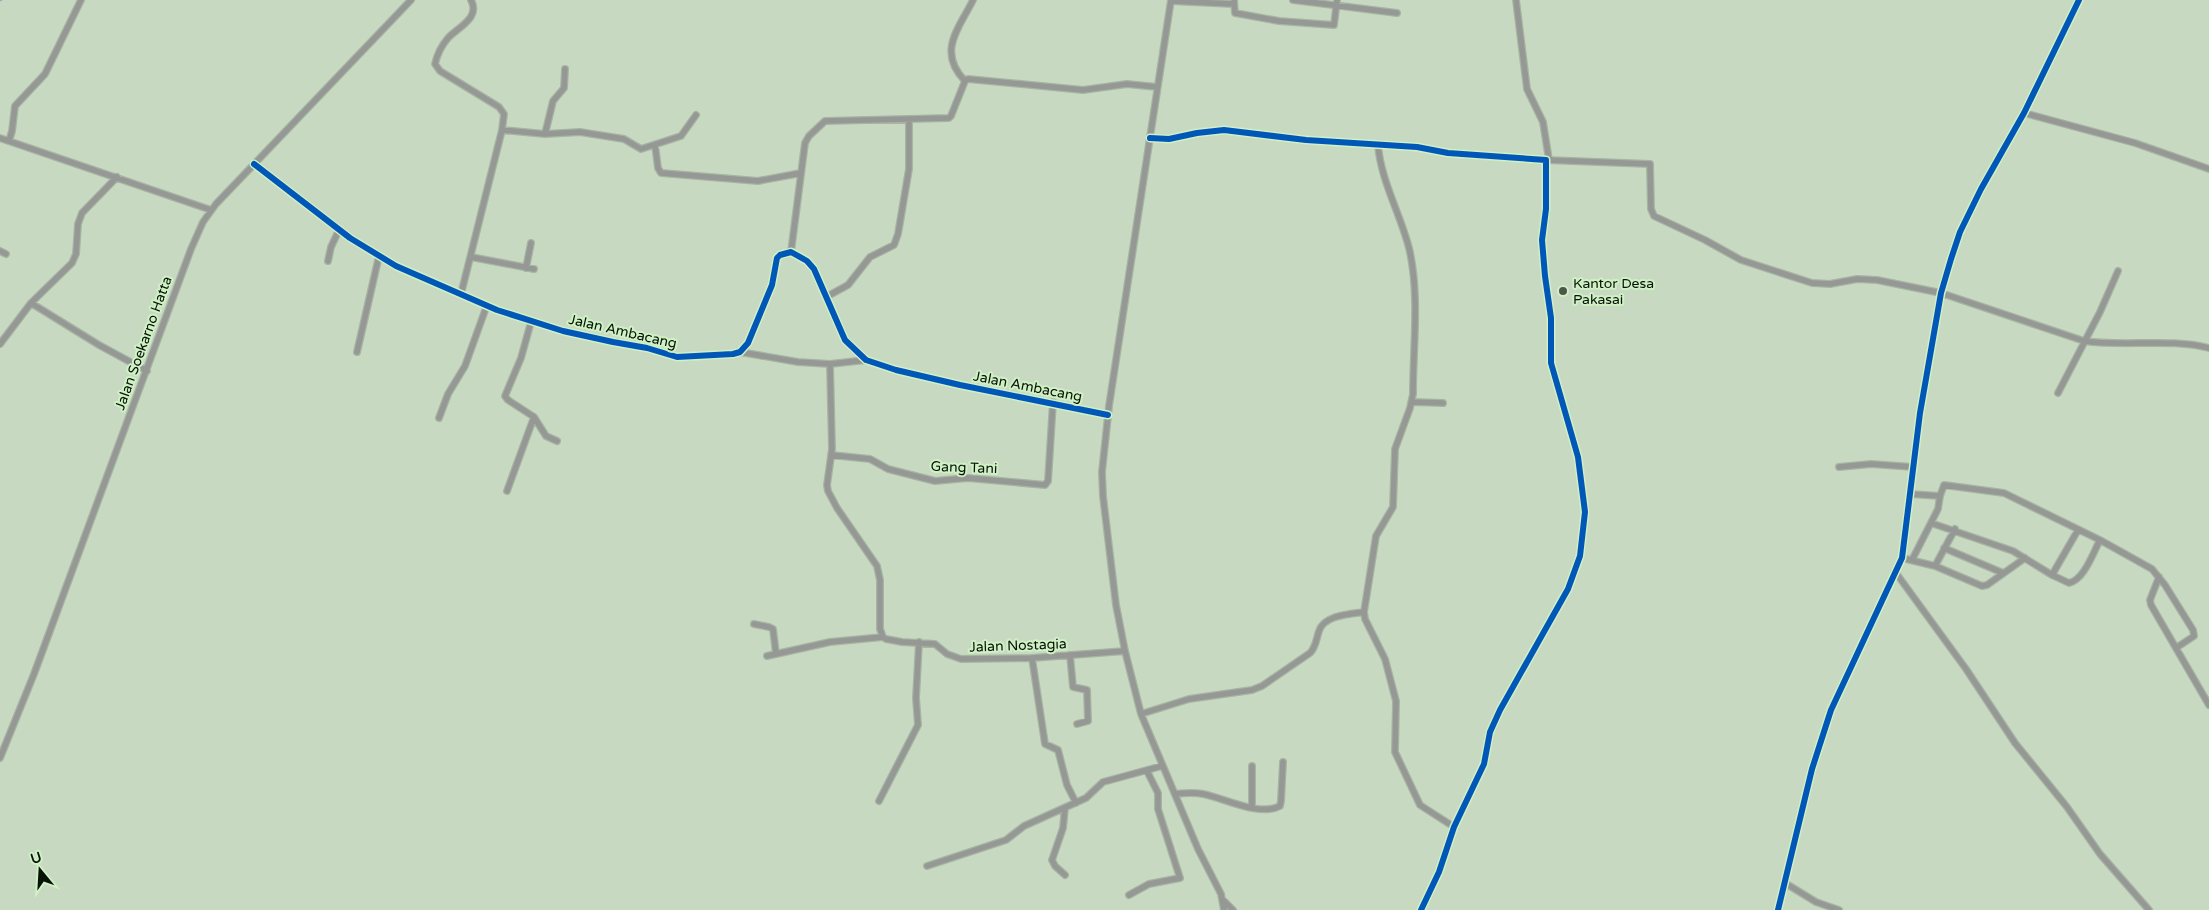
<svg xmlns="http://www.w3.org/2000/svg" width="2209" height="910" font-family="'Varela Round',sans-serif">
<rect width="100%" height="100%" fill="#c8d9c2"/>
<g fill="none" stroke-linecap="round" stroke-linejoin="round">
<path stroke="#7da4d0" stroke-width="1" d="M0 1 2 0"/>
<g stroke="#a6b4a2" stroke-width="8">
<path id="minor" d="M1171 0 1109 406 1102 472 1103 496 1116 605 1125 651 1141 714 1198 849 1221 894 1224 910
M1234 0 1235 13 1279 21 1334 25 1337 0
M1293 0 1397 13
M1516 0 1527 89 1543 122 1549 160
M1171 1 1233 4
M965 81C936 51 960 27 973 0
M2024 113 2135 143 2209 169
M502 130 545 134 580 132 624 139 641 149 681 136 696 115
M545 134 553 101 564 88 565 69
M0 138 211 210
M1150 138 1169 139 1197 133 1224 130 1306 140 1417 147 1448 153 1546 160V209L1542 240 1545 276 1551 318V363L1578 457 1585 512 1580 556 1568 589 1500 710 1490 732 1484 764 1454 827 1439 872 1421 910
M9 141 12 131 15 106 45 74 81 0
M655 145 658 168 661 173 758 181 801 173
M1378 145C1381 181 1400 213 1409 248 1420 294 1413 347 1413 394L1410 408 1395 449 1393 507 1376 536 1364 612 1365 619 1385 659 1396 701 1395 752 1420 805 1454 827
M1546 160 1650 164 1651 209 1654 216 1705 240 1741 260 1812 283 1830 284 1857 279 1877 280 1941 293 2084 341C2124 347 2170 338 2209 348
M254 164 350 238 396 266 497 310 563 331 613 342 647 348 677 357 733 354 740 352 748 343 772 285 777 258 780 255 791 252 807 261 814 269 845 340 866 360 896 370 960 385 1108 415
M0 251 6 254
M791 252 805 143 809 136 825 121 949 118 951 116 965 81 968 79 1083 90 1127 84 1157 87
M471 257 534 269
M328 261 331 247 339 230
M526 268 531 243
M461 294 502 130 504 114 499 107 440 71 435 64C437 55 442 45 448 38 457 28 481 18 471 0
M826 297 848 285 870 257 894 245 898 234 909 169V120
M31 303 72 263 76 254 78 224 82 213 117 177
M0 344 31 303 99 345 147 371
M357 352 379 256
M740 352 798 362 830 364
M866 360 830 364 832 449 827 485 828 491 837 508 877 566 880 580V629L883 637 886 639 902 642 935 644 947 654 961 659 1032 658 1125 651
M2058 393 2100 312 2118 271
M1412 402 1443 403
M534 417 546 436 557 441
M439 418 448 394 465 366 487 305
M831 455 870 459 888 469 935 481 968 478 1045 485 1048 481 1053 402
M1839 467 1871 464 1913 467
M507 491 534 417 508 400 505 396 521 358 531 322
M1910 494 1940 496
M1931 523 2013 551 2052 575 2069 583C2084 580 2093 553 2100 540
M1944 548 2003 573
M1902 558 1935 566 1982 586 1987 585 2025 558
M1912 560 1938 509 1940 496 1944 485 2004 493 2100 540 2152 569 2165 585 2193 630 2194 636 2176 648
M1935 566 1955 529
M1896 573 1966 669 2015 743 2067 807 2100 854 2149 910
M2052 575 2078 530
M2159 577 2150 600 2151 605 2209 705
M754 624 769 627 773 629 776 654
M1070 655 1073 687 1087 690 1088 721 1077 724
M767 656 830 642 883 637
M1032 658 1045 744 1058 750 1067 785 1076 803
M1141 714 1189 699 1252 690 1262 686 1310 653C1316 647 1316 640 1319 631 1324 615 1350 614 1364 612
M0 758 34 674 191 249 203 222 216 204 411 0
M1175 794C1185 793 1193 792 1203 794 1224 798 1259 817 1280 806L1281 801 1283 762
M879 801 918 725 916 698 919 642
M1252 807V766
M927 866 1006 840 1024 826 1086 798 1103 782 1162 766
M1065 875 1055 866 1052 860 1063 828 1065 808
M1785 883 1816 902 1839 910
M1129 895 1149 884 1180 878 1158 809V793L1147 771
M1224 901 1233 910
M1778 910 1812 769 1831 710 1902 558 1920 413 1941 293 1951 259 1960 232 1981 189 2024 113 2079 0"/>
</g>
<use href="#minor" stroke="#959894" stroke-width="5.5"/>
<g stroke="#cff1c5" stroke-width="9">
<path id="cycleway" d="M1150 138 1169 139 1197 133 1224 130 1306 140 1417 147 1448 153 1546 160V209L1542 240 1545 276 1551 318V363L1578 457 1585 512 1580 556 1568 589 1500 710 1490 732 1484 764 1454 827 1439 872 1421 910
M254 164 350 238 396 266 497 310 563 331 613 342 647 348 677 357 733 354 740 352 748 343 772 285 777 258 780 255 791 252 807 261 814 269 845 340 866 360 896 370 960 385 1108 415
M1778 910 1812 769 1831 710 1902 558 1920 413 1941 293 1951 259 1960 232 1981 189 2024 113 2079 0"/>
</g>
<use href="#cycleway" stroke="#0057b8" stroke-width="6"/>
</g>
<circle fill="#4b5847" stroke="#cff1c5" stroke-width="2" cx="1563" cy="291" r="5"/>
<g text-anchor="middle" stroke-width="4" stroke-linejoin="round" paint-order="stroke">
<g font-size="14" fill="#081305" stroke="#cff1c5" text-anchor="start">
<text x="1573" y="288">Kantor Desa<tspan x="1573" dy="16">Pakasai</tspan></text>
</g>
<g font-size="14" fill="#081305" stroke="#cff1c5">
<text transform="translate(623 331) rotate(13)" y="5">Jalan Ambacang</text>
<text transform="translate(143 343) rotate(-70)" y="5">Jalan Soekarno Hatta</text>
<text transform="translate(1028 386) rotate(11)" y="5">Jalan Ambacang</text>
<text transform="translate(964 467) rotate(2)" y="5">Gang Tani</text>
<text transform="translate(1018 645) rotate(-2)" y="5">Jalan Nostagia</text>
</g>
</g>
<g transform="translate(40 870) rotate(342)" stroke="#cff1c5" stroke-width="4" paint-order="stroke">
<path d="M0-4L9 19L0 12L-9 19Z" fill="#081305"/>
<text y="-8" font-size="14" font-weight="bold" text-anchor="middle" fill="#081305">U</text>
</g>
</svg>
